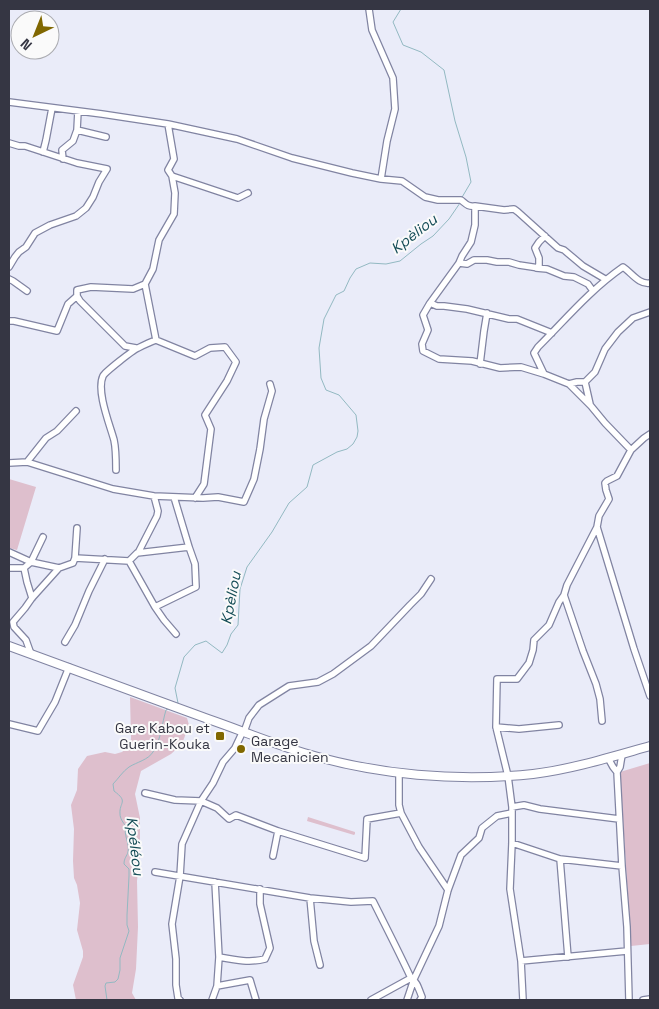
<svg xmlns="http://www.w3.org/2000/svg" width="659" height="1009" font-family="'Space Grotesk',sans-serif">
<rect width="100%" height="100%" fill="#eaecf9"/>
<path fill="#debfcd" d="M9 479 36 487 17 550 9 548Z
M130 697 187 718 189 725 182 744 171 754 141 771 135 794 140 818V855L137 881 138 927 136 969 132 993 136 1000H76L73 985 83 957V951L77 930 80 903 77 885 74 878 73 861 74 829 71 805 77 790 78 769 87 756 105 752 115 754 122 752 130 745 131 738Z
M650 763V944L631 946 620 772Z
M308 817 355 832V834L354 835 307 821Z"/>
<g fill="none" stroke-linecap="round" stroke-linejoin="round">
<path stroke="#93b9c2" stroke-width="1" d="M401 9 393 22 403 45 421 52 444 70 455 121 466 157 471 182 461 199
M175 704 178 703 175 688 184 657 195 645 206 641 222 653 227 645 231 634 238 625 240 589 247 567 272 532 289 503 307 487 313 465 337 452 347 449 353 444 357 437 358 431 356 415 339 395 326 390 321 378 319 348 324 319 336 295 344 291 350 278 356 269 370 263 386 264 400 261 421 244 433 236 449 219 460 203
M107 1000 105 986 106 983 115 982 118 979 120 970V958L129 931 127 925V915L129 876V869L124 864C124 858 127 856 128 852 130 843 123 835 126 826 123 823 120 818 120 814 119 802 129 802 114 791L113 784C118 779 123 771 129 767 137 762 148 760 153 752 161 740 162 723 166 710L170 708"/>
<g stroke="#8184a2" stroke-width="8">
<path id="minor" d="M9 102 102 114 168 124 237 139 292 158 352 173 381 179 387 141 395 109 393 78 372 30 369 9
M77 130 106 137
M9 143 19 146H25L77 163 107 169 99 182 93 197 86 208 76 216 50 225 35 233 26 247 19 252 15 257 9 267
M43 152 46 140 52 108
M63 159 62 150 73 141 77 130 78 111
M172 176 238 198 248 193
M381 179 402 181 425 197 438 200H461C466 204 468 207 475 206L504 210 514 209 518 212 558 248 564 250 583 266 605 279
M475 206V225L471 242 462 256 459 263 430 303 423 315 428 330 422 344 423 351 439 359 472 361 500 368 521 367 544 374
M459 263 467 264 474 260H487L497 262H509L519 265 539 268V258L535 248 539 242 545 236
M536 268 547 269 564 276 574 277 588 284 593 291
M9 279 13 281 27 291
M77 296 80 301 125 346 136 348
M430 303 437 306H444L467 309 509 319H517L552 333
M9 321H14L57 331 68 304 77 296V290L91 287 133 289 145 284
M156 340 145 284 153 269 159 240 174 214 175 193 172 176 168 170 174 159 168 124
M480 364 484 331 487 313
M569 384 577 382H585
M590 404 585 382 595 372 605 349 618 332 633 318 650 312
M631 450 605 423 591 406 569 384 544 374 534 353 538 347C566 319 590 290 623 267 632 273 639 285 650 283
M27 462 46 438 57 431 76 411
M9 463 27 462 113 489 154 496 203 498 218 497 244 502 254 479 260 449 264 419 272 391 270 384
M116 470C116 460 116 449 114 440 110 425 96 391 103 376 105 372 133 350 138 348 144 345 150 342 156 340L195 356 210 348 225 347 236 362 227 381 205 415 211 429 204 484 195 498
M597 527 634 649 650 696
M9 552 31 562 59 568 73 563 75 558 129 561 137 553 189 547 174 497
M138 553 157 516 158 511 154 496
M75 558 77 528
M129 561 155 607 196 587 195 564 189 547
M9 568H24L31 562 43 537
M24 568 27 582 32 598
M564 595 583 651 596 684 600 699 602 721
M155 607 164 620 176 634
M65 642 75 625 89 591 105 559
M31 654 26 640 14 627 13 622 25 608 32 598 59 568
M9 724 38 731 55 702 69 667
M496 727 519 729 559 725
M244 732 249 718 259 705 289 686 318 682 333 674 371 646 410 605 421 594 431 579
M622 755 620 767 617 772 622 866 627 927 629 1000
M608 758 613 767 617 772
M399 772V805L401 813 419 847 448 890
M145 793 175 800 201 801 217 808 229 819 236 815 278 831 365 858 367 819 401 813
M512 807 524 805 540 809 619 819
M512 843 560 859 622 866
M273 856 278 831
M560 859 568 957
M155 872 310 898 351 902 373 901C386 927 399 952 411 978 417 981 419 990 422 997L420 1000
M310 898 314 941 320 965
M219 957C235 960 250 963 265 959L270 948 260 904V889
M521 961 627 951
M217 986 250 980 256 1000
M180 1000 178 998 176 985V959L172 924 180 876 182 844 201 801 213 783 223 762 235 748 243 731
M212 1000 217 986 219 957 215 882
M371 1000 411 978
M407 1000 414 979 439 926 448 890 461 855 479 838 482 828 497 816 512 813
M523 1000 521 961 510 889 512 843V807L508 776 496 727 497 679H517L529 663 533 650 534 640 549 625 559 602 564 595 567 585 597 527 599 516 609 499 606 490 605 483 607 481 617 476 631 450 644 438 650 434
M643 1000 650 999"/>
</g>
<g stroke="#8184a2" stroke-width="10">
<path id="major" d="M9 646C75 670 141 695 208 719 240 730 271 743 304 753 377 775 457 782 533 774 573 769 611 757 650 746"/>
</g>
<use href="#minor" stroke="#fff" stroke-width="5.5"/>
<use href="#major" stroke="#fff" stroke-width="8"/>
</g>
<g fill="#806700" stroke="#fafafa" stroke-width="2">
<rect x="215" y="731" width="10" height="10" rx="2.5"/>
<circle cx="241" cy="749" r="5"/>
</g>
<g text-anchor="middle" stroke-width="4" stroke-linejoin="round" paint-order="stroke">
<g font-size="14" fill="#353643" stroke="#fafafa" text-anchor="end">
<text x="210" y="733">Gare Kabou et<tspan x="210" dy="16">Guerin-Kouka</tspan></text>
<text x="251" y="746" text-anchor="start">Garage<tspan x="251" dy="16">Mecanicien</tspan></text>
</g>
<g font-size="15" font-style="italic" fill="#144c56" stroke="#fafafa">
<text transform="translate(414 234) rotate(-38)" y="5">Kpèliou</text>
<text transform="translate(231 598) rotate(-79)" y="5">Kpèliou</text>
<text transform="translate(135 846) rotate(83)" y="5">Kpéléou</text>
</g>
</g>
<rect width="659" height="1009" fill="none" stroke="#353643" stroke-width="20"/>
<g transform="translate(35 35) rotate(223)"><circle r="24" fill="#fafafa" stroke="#abacb1"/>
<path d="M0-4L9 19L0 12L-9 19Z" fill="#806700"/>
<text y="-8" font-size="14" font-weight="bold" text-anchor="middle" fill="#353643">N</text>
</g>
</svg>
